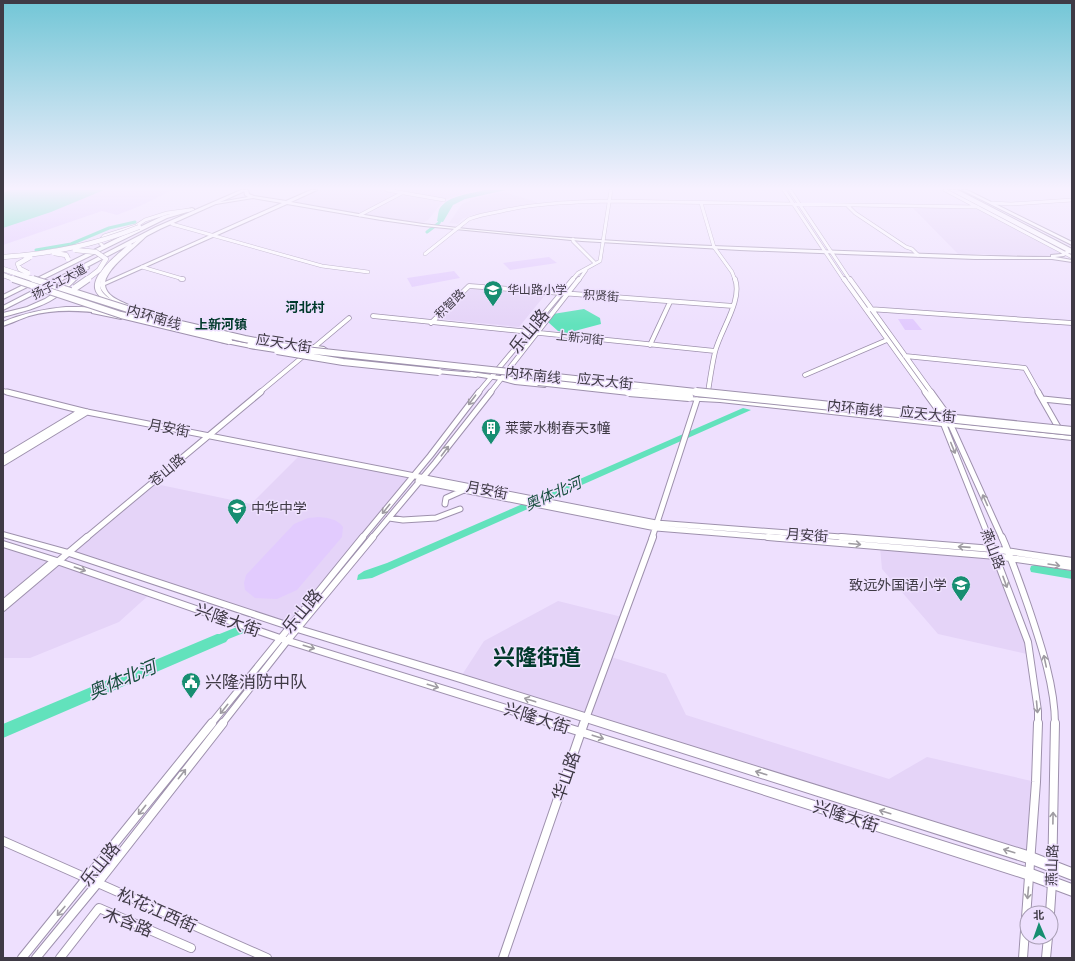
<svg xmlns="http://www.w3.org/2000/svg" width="1075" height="961" font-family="Signika,'Noto Sans SC',sans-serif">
<rect width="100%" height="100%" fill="#eee0fe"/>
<path fill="#e5d4f8" d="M315 190H476L444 200 428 220 421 224 287 203Z
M504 192 537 202 536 203 473 215 462 219 458 224 449 223 462 204 476 198Z
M911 206 984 207 1070 251 1062 255 1049 256 958 254Z
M471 289 545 295 519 327 439 319Z
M302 453 414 475 289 628 68 553 151 483 251 504Z
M3 544 54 560 3 602Z
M880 547 996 556 1031 655 938 634 882 569Z
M58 562 150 594 119 622 30 658H3V608Z
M558 601 622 617 608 656 666 674 686 715 889 779 927 757 1036 782 1031 858 460 678 484 641Z"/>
<path fill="#e2cbfe" d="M99 190H173L140 206 117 215 102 211 3 245V224Z
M549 257 557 263 510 270 503 263Z
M454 271 460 278 412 287 407 278Z
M898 319H913L922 330H905Z
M319 517C329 518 337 519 343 527L342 537 297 590 277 599 255 598 245 590 244 583 246 575 294 524 308 518Z"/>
<path fill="#62e2bc" d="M10 190H104L51 212 3 228V193Z
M484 190H506L465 199 453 205 443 222 437 221C438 217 438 211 440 208 449 195 471 194 484 190Z
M584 309 600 318 601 324 567 333 558 331 548 322V319L553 314Z
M743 408 751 410 372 578 357 580 358 575 364 571 387 563Z
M217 634H232L226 642 3 738V724Z"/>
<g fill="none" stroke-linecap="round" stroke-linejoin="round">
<path stroke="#62e2bc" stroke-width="3" d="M427 232 439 223 442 216
M36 250 71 244 109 228 135 222"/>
<path fill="#62e2bc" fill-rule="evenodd" d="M1035 565 1072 571V579L1031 572 1030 569 1031 566Z
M242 625 246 626 248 629 246 632 221 642 217 641 215 638 217 635Z"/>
<g stroke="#9e91ad" stroke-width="4">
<path id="minor-far4" d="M387 190 444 200
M784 190 844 280
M790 190 850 280
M945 190 1072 257
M701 203 714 247 732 272 735 280
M992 203 1011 204 1072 200
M848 206 855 213 906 247 912 249 918 255
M360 215 402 193
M172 224 322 266 368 272
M573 239V241L594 262
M103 246 99 242 104 236 136 226 145 220 167 213 189 210
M425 254 469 219C479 215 491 213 502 211 537 203 573 202 609 201L978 207
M142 267 183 279
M572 280 578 273 600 261 611 190
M579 280 586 270"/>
</g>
<g stroke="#9e91ad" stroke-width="5.5">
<path id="minor-far3" d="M181 279H183
M844 279 926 393
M850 279 932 393
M869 309 1072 323
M373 316 715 351
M431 323 469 286 733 306
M650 345 670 302
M312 349 349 318
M905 356 1025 368 1039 393
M805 375 887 340
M3 391 11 393
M708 392C710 379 712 365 715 352 720 331 743 300 735 279
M259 393 306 354
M478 393 573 279
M490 393 579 279"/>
</g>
<g stroke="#9e91ad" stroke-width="7">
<path id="minor-far2" d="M7 392 87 412 656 523 854 538
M925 392 938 410 989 538
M931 392 944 410 1002 538
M1038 392 1058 427
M1043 399 1072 402
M3 458 81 411
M3 463 87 412
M418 481 656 528 781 538
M445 504 446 498 464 490
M389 518 403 520 436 518 460 509
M86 538 261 392
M362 538 430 456 479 392
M372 538 435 463 491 392
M652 538 697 400"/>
</g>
<g stroke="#9e91ad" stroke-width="8">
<path id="minor-far1" d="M768 537 996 556 1072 567
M841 537 993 549 1072 561
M988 537 1028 642 1038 711V724
M1002 537C1012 560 1020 583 1028 606 1040 642 1055 685 1055 724
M3 603 51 563
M3 608 87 537
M211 724 363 537
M222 724 287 641 373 537
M584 724 653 537"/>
</g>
<g stroke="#9e91ad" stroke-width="10">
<path id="minor" d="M3 841 267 958
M1050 913 1052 883 1055 723
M22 958 212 723
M36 958 97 884 223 723
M60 958 99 908 191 948
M503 958 584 723
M1023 958 1036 782 1038 723
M1046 958 1048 937"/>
</g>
<g stroke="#9e91ad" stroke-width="2">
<path id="major" d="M244 190H248L249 194 254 196 286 201 311 190H317L291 202C335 210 379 218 423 224 563 241 704 246 844 251 913 253 982 257 1051 257V255L1061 254 1066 251 949 190H954L1072 250V254L1069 253 1064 256 1055 257 1072 260V262L1052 259H975L740 250 582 241 424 226 381 220 287 204 105 285C106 296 120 301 129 305V307C120 307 102 295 100 286L99 285 100 284C100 269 134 244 145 233L148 234C137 247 108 266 105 282L282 203 253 198 216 204 214 203 248 197 245 195Z
M962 190H967L1072 242V245Z
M94 310 121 315 124 317 121 319 92 313V311Z
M223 339 256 345 259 347 256 349 221 342V340Z
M279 340 324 347 327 349 324 351 277 343 276 342Z
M471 372 500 376 515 380 545 383 548 385 545 387 515 384 500 380 469 375V373Z
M683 397 720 398 1072 436V440L720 402 681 400 680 399 681 398Z
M3 532 72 551 299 626 460 674 1031 852 1072 868V880L1031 864 460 682 294 631 66 555 3 537Z
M3 541 57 558 289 638 581 728 1029 868 1072 884V896L1029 880 581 736 284 643 51 562 3 547Z"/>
</g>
<g stroke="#9e91ad" stroke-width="2">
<path id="highway" d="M241 190H247L160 229 131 244 133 245V246C123 255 89 280 104 294 109 300 119 302 126 305V307C120 308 111 303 106 300 76 286 115 257 127 246L87 267 89 268 88 269C77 278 67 290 55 298 40 308 21 312 3 317V313L27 307 45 299 60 289 80 271 5 309 3 310V306L156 227Z
M952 190H958L1072 249V252Z
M192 208 194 209V210L167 218 3 299V295L148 223 163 216Z
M66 307C78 307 100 306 109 312L106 314C80 310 54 309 29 316 20 319 12 323 3 326V322C24 313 44 309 66 307Z
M439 370 476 373 479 375 476 377 437 373 436 372Z
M500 376 538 380 541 382 538 384 498 379 497 378Z"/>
</g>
<use href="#minor-far4" stroke="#fff" stroke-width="3"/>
<use href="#minor-far3" stroke="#fff" stroke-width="4"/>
<use href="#minor-far2" stroke="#fff" stroke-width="5"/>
<use href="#minor-far1" stroke="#fff" stroke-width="6"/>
<use href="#minor" stroke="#fff" stroke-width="8"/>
<use href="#major" fill="#fff" fill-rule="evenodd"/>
<use href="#highway" fill="#fff" fill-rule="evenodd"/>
<g stroke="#9e91ad" stroke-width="5.5" stroke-linecap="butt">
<path id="highway-bridge-far2" d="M75 250 96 252 106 259 99 270 86 280
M54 253 66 255 68 259
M3 257C50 254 95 245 139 227
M3 269 36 280
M28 273 20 269 18 264 30 257
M3 275 16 280"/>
</g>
<g stroke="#9e91ad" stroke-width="8" stroke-linecap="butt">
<path id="highway-bridge-far1" d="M13 279 121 315 229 341
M33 279 159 319 245 339 305 350 705 393
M75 288 88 279
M250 345 282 350
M277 351 343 362 439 372
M538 382 638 393"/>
</g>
<g stroke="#9e91ad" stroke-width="10" stroke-linecap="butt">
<path id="highway-bridge" d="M629 392 689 397
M696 392 1072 431"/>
</g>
<use href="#highway-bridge-far2" stroke="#fff" stroke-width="4.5"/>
<use href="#highway-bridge-far1" stroke="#fff" stroke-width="6"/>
<use href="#highway-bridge" stroke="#fff" stroke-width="8"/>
</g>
<defs><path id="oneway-shaft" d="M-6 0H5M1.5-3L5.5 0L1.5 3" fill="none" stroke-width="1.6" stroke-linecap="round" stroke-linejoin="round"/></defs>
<g stroke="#9f9ca2">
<use href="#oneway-shaft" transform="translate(472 400) rotate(127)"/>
<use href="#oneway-shaft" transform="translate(953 448) rotate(68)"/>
<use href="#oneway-shaft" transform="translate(445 451) rotate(-53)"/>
<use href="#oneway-shaft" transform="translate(985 500) rotate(-114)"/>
<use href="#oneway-shaft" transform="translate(386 509) rotate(129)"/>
<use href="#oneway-shaft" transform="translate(855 544) rotate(5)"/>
<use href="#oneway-shaft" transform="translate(964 547) rotate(-176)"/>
<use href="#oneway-shaft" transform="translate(1054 565) rotate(9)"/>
<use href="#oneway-shaft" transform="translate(80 569) rotate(19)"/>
<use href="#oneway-shaft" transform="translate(1005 582) rotate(70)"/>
<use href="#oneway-shaft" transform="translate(309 647) rotate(17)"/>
<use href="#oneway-shaft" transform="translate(1045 661) rotate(-102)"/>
<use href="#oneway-shaft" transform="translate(433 686) rotate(17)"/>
<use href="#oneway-shaft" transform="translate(530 700) rotate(-162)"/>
<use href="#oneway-shaft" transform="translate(1037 707) rotate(85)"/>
<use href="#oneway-shaft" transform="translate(224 709) rotate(129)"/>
<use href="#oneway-shaft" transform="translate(598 737) rotate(18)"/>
<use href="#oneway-shaft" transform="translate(761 773) rotate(-163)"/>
<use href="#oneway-shaft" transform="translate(182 774) rotate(-52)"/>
<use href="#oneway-shaft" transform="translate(142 810) rotate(129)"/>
<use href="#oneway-shaft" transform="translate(885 812) rotate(-163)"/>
<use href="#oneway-shaft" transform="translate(1053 818) rotate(-89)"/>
<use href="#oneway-shaft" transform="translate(1009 851) rotate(-163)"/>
<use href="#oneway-shaft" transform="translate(1028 893) rotate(95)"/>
<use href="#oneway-shaft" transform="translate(61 911) rotate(130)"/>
</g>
<linearGradient id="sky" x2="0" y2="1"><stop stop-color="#72c6d6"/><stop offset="0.58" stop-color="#f7f1ff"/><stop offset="1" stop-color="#f7f1ff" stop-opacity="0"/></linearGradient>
<rect width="1075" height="325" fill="url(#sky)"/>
<defs>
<g id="school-pin" transform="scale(1)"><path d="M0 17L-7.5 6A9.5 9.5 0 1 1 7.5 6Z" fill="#178e71" stroke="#eee0fe"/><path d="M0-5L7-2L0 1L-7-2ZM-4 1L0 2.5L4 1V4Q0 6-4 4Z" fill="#fff"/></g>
<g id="building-pin" transform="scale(1)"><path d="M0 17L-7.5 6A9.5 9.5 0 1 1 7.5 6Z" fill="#178e71" stroke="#eee0fe"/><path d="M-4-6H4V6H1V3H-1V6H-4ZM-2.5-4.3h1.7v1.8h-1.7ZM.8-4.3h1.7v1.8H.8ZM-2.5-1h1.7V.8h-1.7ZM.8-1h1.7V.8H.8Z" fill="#fff"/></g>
<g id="civic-pin" transform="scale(1)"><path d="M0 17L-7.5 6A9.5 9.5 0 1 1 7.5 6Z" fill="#178e71" stroke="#eee0fe"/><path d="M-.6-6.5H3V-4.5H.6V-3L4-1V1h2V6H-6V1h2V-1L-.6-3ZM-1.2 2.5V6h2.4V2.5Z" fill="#fff"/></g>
</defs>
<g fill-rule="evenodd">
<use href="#school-pin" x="493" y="290"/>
<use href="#building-pin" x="491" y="428"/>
<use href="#school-pin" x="237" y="508"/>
<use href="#school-pin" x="961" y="585"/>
<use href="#civic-pin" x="191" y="682"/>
</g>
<g text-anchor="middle" stroke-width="3" stroke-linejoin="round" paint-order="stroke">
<g font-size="12" fill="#3f3a45" stroke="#eee0fe">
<text transform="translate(59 282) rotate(-28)" y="4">扬子江大道</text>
<text transform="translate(601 296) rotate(4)" y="4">积贤街</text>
<text transform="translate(450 304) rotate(-44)" y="4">积智路</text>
<text transform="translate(580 338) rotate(6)" y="4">上新河街</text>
</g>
<g font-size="12" fill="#3f3a45" stroke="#eee0fe" text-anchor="start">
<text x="507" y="294">华山路小学</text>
</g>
<g font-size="13" font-weight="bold" fill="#00392b" stroke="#eee0fe">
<text x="305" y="312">河北村</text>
</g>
<g font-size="13" font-weight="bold" fill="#00392b" stroke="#eee0fe">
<text x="221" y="329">上新河镇</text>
</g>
<g font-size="14" fill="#3f3a45" stroke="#eee0fe">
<text transform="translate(154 317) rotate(16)" y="5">内环南线</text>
<text transform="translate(284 343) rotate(9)" y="5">应天大街</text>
<text transform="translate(533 375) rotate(6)" y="5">内环南线</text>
<text transform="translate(605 381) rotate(6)" y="5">应天大街</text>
<text transform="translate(855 408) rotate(6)" y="5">内环南线</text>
<text transform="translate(928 414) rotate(6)" y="5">应天大街</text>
<text transform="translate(169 428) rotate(11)" y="5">月安街</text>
<text transform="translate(167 470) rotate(-40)" y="5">苍山路</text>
<text transform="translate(487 490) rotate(11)" y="5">月安街</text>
<text transform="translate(807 535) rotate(4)" y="5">月安街</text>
<text transform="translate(993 549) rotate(69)" y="5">燕山路</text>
<text transform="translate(1052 865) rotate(-88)" y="5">燕山路</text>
</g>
<g font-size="14" fill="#3f3a45" stroke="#eee0fe" text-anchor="start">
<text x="505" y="433">莱蒙水榭春天3幢</text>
<text x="251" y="513">中华中学</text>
<text x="947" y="590" text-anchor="end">致远外国语小学</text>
</g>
<g font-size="15" font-style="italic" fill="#174e3e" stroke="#eee0fe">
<text transform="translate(553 494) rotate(-24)" y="5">奥体北河</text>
</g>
<g font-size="17" fill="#3f3a45" stroke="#eee0fe">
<text transform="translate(529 331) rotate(-50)" y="6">乐山路</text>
<text transform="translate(302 611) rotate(-50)" y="6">乐山路</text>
<text transform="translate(228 620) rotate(19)" y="6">兴隆大街</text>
<text transform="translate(537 718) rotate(17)" y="6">兴隆大街</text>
<text transform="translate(566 776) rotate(-71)" y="6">华山路</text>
<text transform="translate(846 816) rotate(18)" y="6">兴隆大街</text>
<text transform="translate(100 864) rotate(-51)" y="6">乐山路</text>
<text transform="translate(157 910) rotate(24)" y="6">松花江西街</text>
<text transform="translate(128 922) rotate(21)" y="6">木含路</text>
</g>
<g font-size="17" fill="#3f3a45" stroke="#eee0fe" text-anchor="start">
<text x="205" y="688">兴隆消防中队</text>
</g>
<g font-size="18" font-style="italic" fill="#174e3e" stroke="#eee0fe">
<text transform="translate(122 680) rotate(-23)" y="6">奥体北河</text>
</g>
<g font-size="22" font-weight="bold" fill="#00392b" stroke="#eee0fe">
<text x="537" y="665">兴隆街道</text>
</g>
</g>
<rect width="1075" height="961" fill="none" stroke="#3f3a45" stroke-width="8"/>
<g transform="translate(1039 925) rotate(358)"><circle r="19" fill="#eee0fe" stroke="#a89eb4"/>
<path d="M0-3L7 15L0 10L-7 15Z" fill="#178e71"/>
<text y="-6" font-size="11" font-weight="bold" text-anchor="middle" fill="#3f3a45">北</text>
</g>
</svg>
